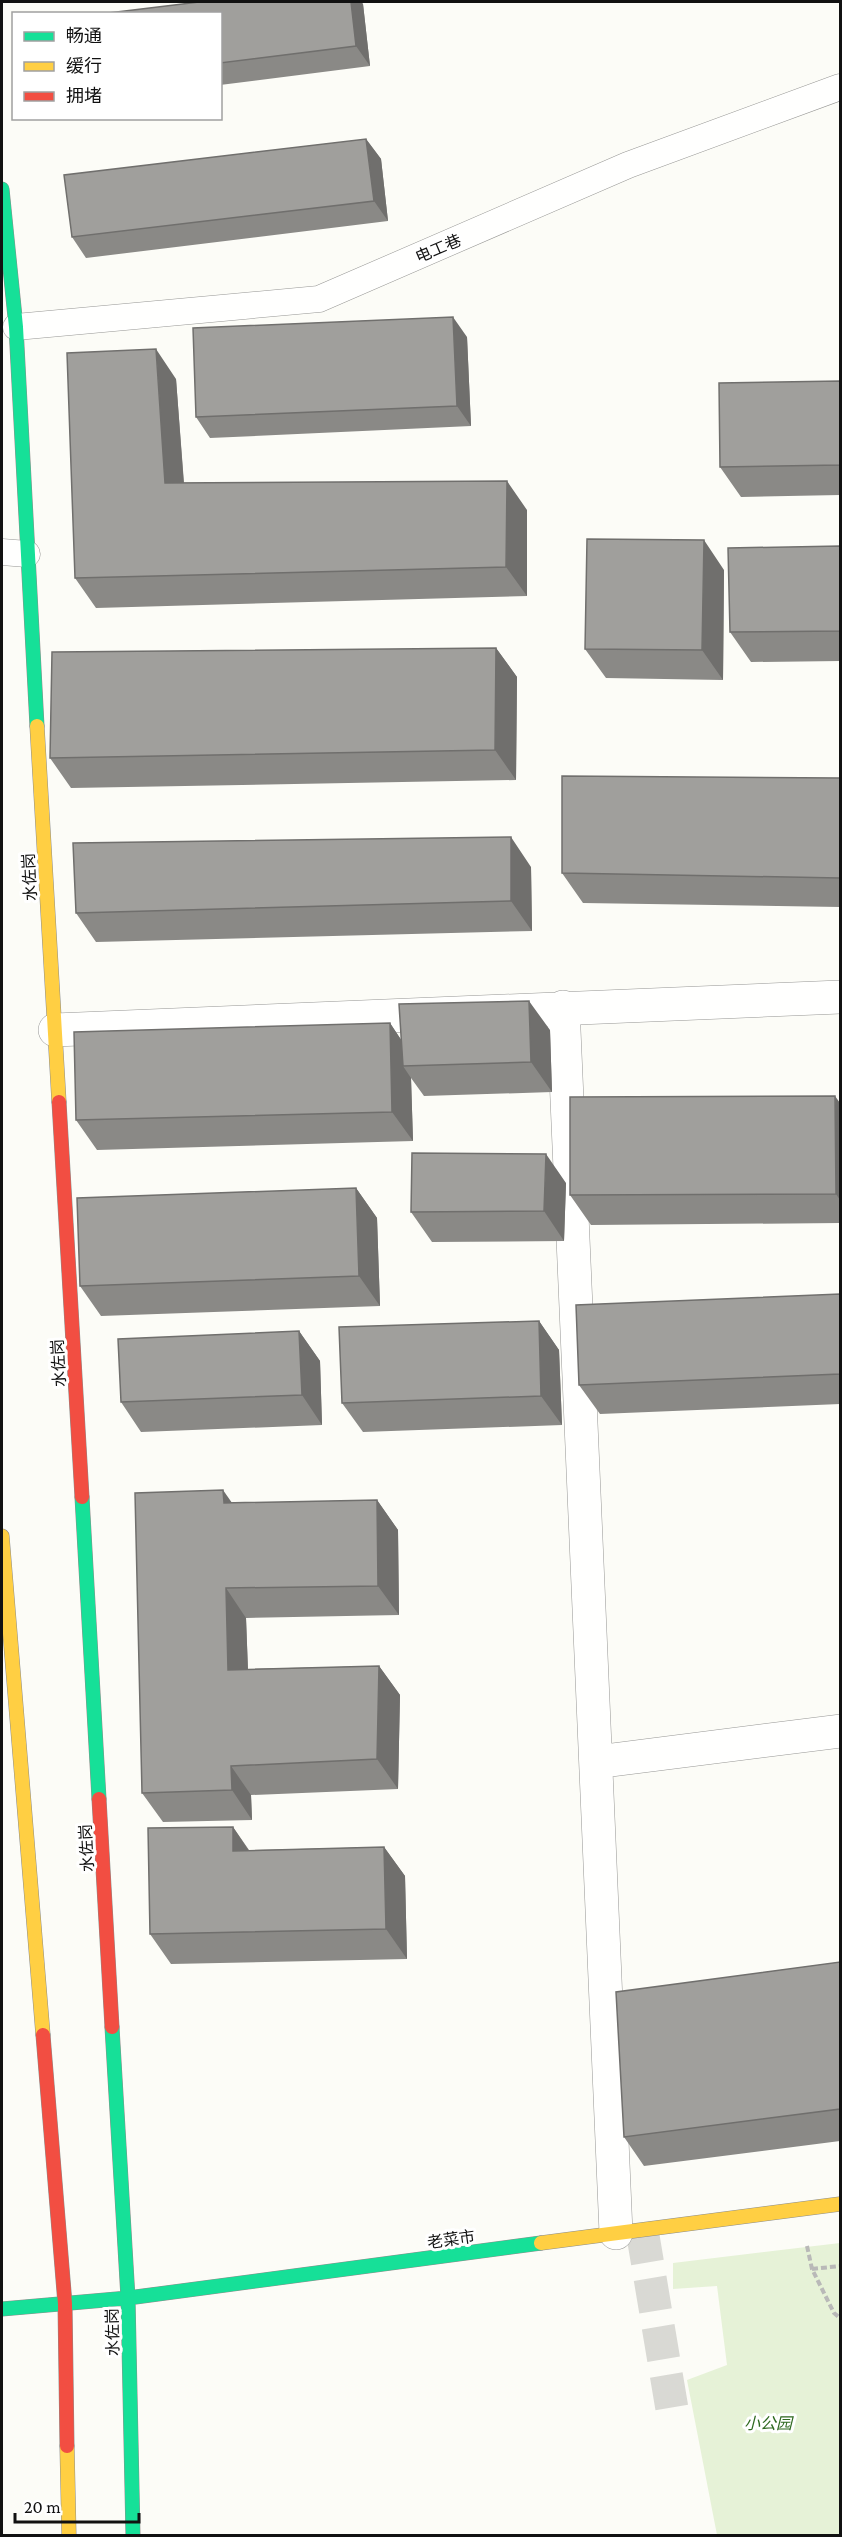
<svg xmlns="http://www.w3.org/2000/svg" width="842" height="2537" font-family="'Crimson Pro','Noto Sans SC',serif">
<rect width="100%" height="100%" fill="#fcfcf7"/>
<path fill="#e6f2d7" d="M840 2243V2535H717L687 2380 727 2365 717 2286 673 2289V2263Z"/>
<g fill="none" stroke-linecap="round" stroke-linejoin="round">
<path stroke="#d9d9d4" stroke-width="33" stroke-dasharray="33 16" stroke-linecap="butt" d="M642 2230 672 2409"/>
<g stroke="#979795" stroke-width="27">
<path id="lane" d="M16 327 319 299 628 165 840 87
M2 552 27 554"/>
</g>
<g stroke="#979795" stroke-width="34">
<path id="street" d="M563 1007 616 2233
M55 1030 840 997
M596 1762 840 1731"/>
</g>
<g stroke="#8d8d8b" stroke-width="15">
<path id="fast" d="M2 189 16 327 37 726
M82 1497 99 1799
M112 2027 128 2298 133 2536
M2 2309 128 2298 541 2243"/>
</g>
<g stroke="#8d8d8b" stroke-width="15">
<path id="slow" d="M37 726 59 1102
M2 1536 43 2035
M541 2243 840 2204
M67 2446 69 2536"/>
</g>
<g stroke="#8d8d8b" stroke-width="15">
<path id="jam" d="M59 1102 82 1497
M99 1799 112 2027
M43 2035 65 2304 67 2446"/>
</g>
<path stroke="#b9b9b8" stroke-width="4" stroke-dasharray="6 3" stroke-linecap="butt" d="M807 2246 812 2269 834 2313 840 2318
M812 2269 840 2266"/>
<use href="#lane" stroke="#fffffe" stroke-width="26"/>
<use href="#street" stroke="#fffffe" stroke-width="33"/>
<use href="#fast" stroke="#16e098" stroke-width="14"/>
<use href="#slow" stroke="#ffcf43" stroke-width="14"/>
<use href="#jam" stroke="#f24e42" stroke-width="14"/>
</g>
<path fill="#8a8986" d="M199 2H361L363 4 370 66 220 85V14Z
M366 139 381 159 388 221 86 258 72 237Z
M467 337 471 426 210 438 196 417Z
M176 379 184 483 527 510V596L96 608 75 578Z
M840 381V495L741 497 720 467Z
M840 546V661L751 662 730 632Z
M724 570 723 680 606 678 585 649Z
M496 648 517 677 516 780 71 788 50 758Z
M840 778V907L583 903 562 873Z
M531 867 532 931 96 942 76 913Z
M390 1023 401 1040 550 1030 552 1092 424 1096 411 1078 413 1141 97 1150 76 1120Z
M840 1103V1223L591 1225 570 1195Z
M566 1183 564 1241 432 1242 411 1212Z
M356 1188 377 1218 380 1306 101 1316 80 1286Z
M840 1294V1404L600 1414 579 1385Z
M539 1321 559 1350 562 1425 363 1432 342 1403Z
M299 1331 320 1361 322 1425 141 1432 121 1402Z
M377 1500 398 1530 399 1615 246 1618 248 1669 379 1666 400 1695 398 1789 251 1795 252 1820 163 1822 142 1793 232 1503Z
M233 1827 249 1850 384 1847 405 1876 407 1959 171 1964 150 1934Z
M840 1962V2141L644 2166 624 2137Z"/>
<path fill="#706f6d" d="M351 2H361L363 4 370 66 356 46Z
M366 139 381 159 388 221 374 201Z
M453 317 467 337 471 426 457 406Z
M156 349 176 379 186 513 165 483Z
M507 481 527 510V596L506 567Z
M704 540 724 570 723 680 702 650Z
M496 648 517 677 516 780 495 750Z
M511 837 531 867 532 931 511 901Z
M529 1001 550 1030 552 1092 531 1062Z
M390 1023 410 1053 403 1066 411 1078 413 1141 392 1112Z
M835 1096 840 1103V1200L836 1194Z
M546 1154 566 1183 564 1241 544 1211Z
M356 1188 377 1218 380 1306 359 1276Z
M539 1321 559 1350 562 1425 541 1396Z
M299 1331 320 1361 322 1425 302 1395Z
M223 1490 244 1520 224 1503Z
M377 1500 398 1530 399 1615 378 1586Z
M226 1588 246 1618 249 1700 228 1670Z
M379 1666 400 1695 398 1789 377 1759Z
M231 1766 251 1795 252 1820 232 1790Z
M233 1827 253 1857 233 1851Z
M384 1847 405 1876 407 1959 386 1929Z"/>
<path fill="#a09f9c" stroke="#706f6d" stroke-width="1.5" d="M199 2H351L356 46 220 63V14H100Z
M366 139 374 201 72 237 64 175Z
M453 317 457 406 196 417 193 328Z
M156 349 165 483 507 481 506 567 75 578 67 353Z
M840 381V465L720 467 719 383Z
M587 539 704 540 702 650 585 649Z
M840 546V631L730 632 728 548Z
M496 648 495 750 50 758 52 652Z
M562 776 840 778V878L562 873Z
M511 837V901L76 913 73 843Z
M529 1001 531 1062 403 1066 399 1004Z
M390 1023 392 1112 76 1120 74 1032Z
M835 1096 836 1194 570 1195V1097Z
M412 1153 546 1154 544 1211 411 1212Z
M356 1188 359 1276 80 1286 77 1198Z
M840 1294V1374L579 1385 576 1305Z
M539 1321 541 1396 342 1403 339 1327Z
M299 1331 302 1395 121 1402 118 1339Z
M223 1490 224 1503 377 1500 378 1586 226 1588 228 1670 379 1666 377 1759 231 1766 232 1790 142 1793 135 1493Z
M233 1827V1851L384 1847 386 1929 150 1934 148 1828Z
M840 1962V2109L624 2137 616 1992Z"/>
<g text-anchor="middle" stroke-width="6" stroke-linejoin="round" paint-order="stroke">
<g font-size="16" fill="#111" stroke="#fff">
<text transform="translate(438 248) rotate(-23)" y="6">电工巷</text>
<text transform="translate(29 877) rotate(-93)" y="6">水佐岗</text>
<text transform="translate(58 1363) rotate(-93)" y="6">水佐岗</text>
<text transform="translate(86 1848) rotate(-93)" y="6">水佐岗</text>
<text transform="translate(451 2239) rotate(-8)" y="6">老菜市</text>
<text transform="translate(112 2332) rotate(-91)" y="6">水佐岗</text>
</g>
<g font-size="16" font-style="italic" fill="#2f6920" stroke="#fff">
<text x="768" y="2429">小公园</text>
</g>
</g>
<rect width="842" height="2537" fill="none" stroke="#111111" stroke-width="6"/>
<rect x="12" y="12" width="210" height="108" fill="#ffffff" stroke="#a0a0a0" stroke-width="1.5"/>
<rect x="24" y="32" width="30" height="9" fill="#16e098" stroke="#a0a0a0" stroke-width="1.5"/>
<text x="66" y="42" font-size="18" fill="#111111">畅通</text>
<rect x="24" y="62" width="30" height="9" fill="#ffcf43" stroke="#a0a0a0" stroke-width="1.5"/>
<text x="66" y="72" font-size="18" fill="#111111">缓行</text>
<rect x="24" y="92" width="30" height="9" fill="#f24e42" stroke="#a0a0a0" stroke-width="1.5"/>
<text x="66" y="102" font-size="18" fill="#111111">拥堵</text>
<path d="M15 2513v9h124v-9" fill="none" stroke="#111111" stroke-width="3"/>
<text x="24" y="2513" font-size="18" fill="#111111" stroke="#ffffff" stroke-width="4.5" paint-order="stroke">20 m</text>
</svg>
